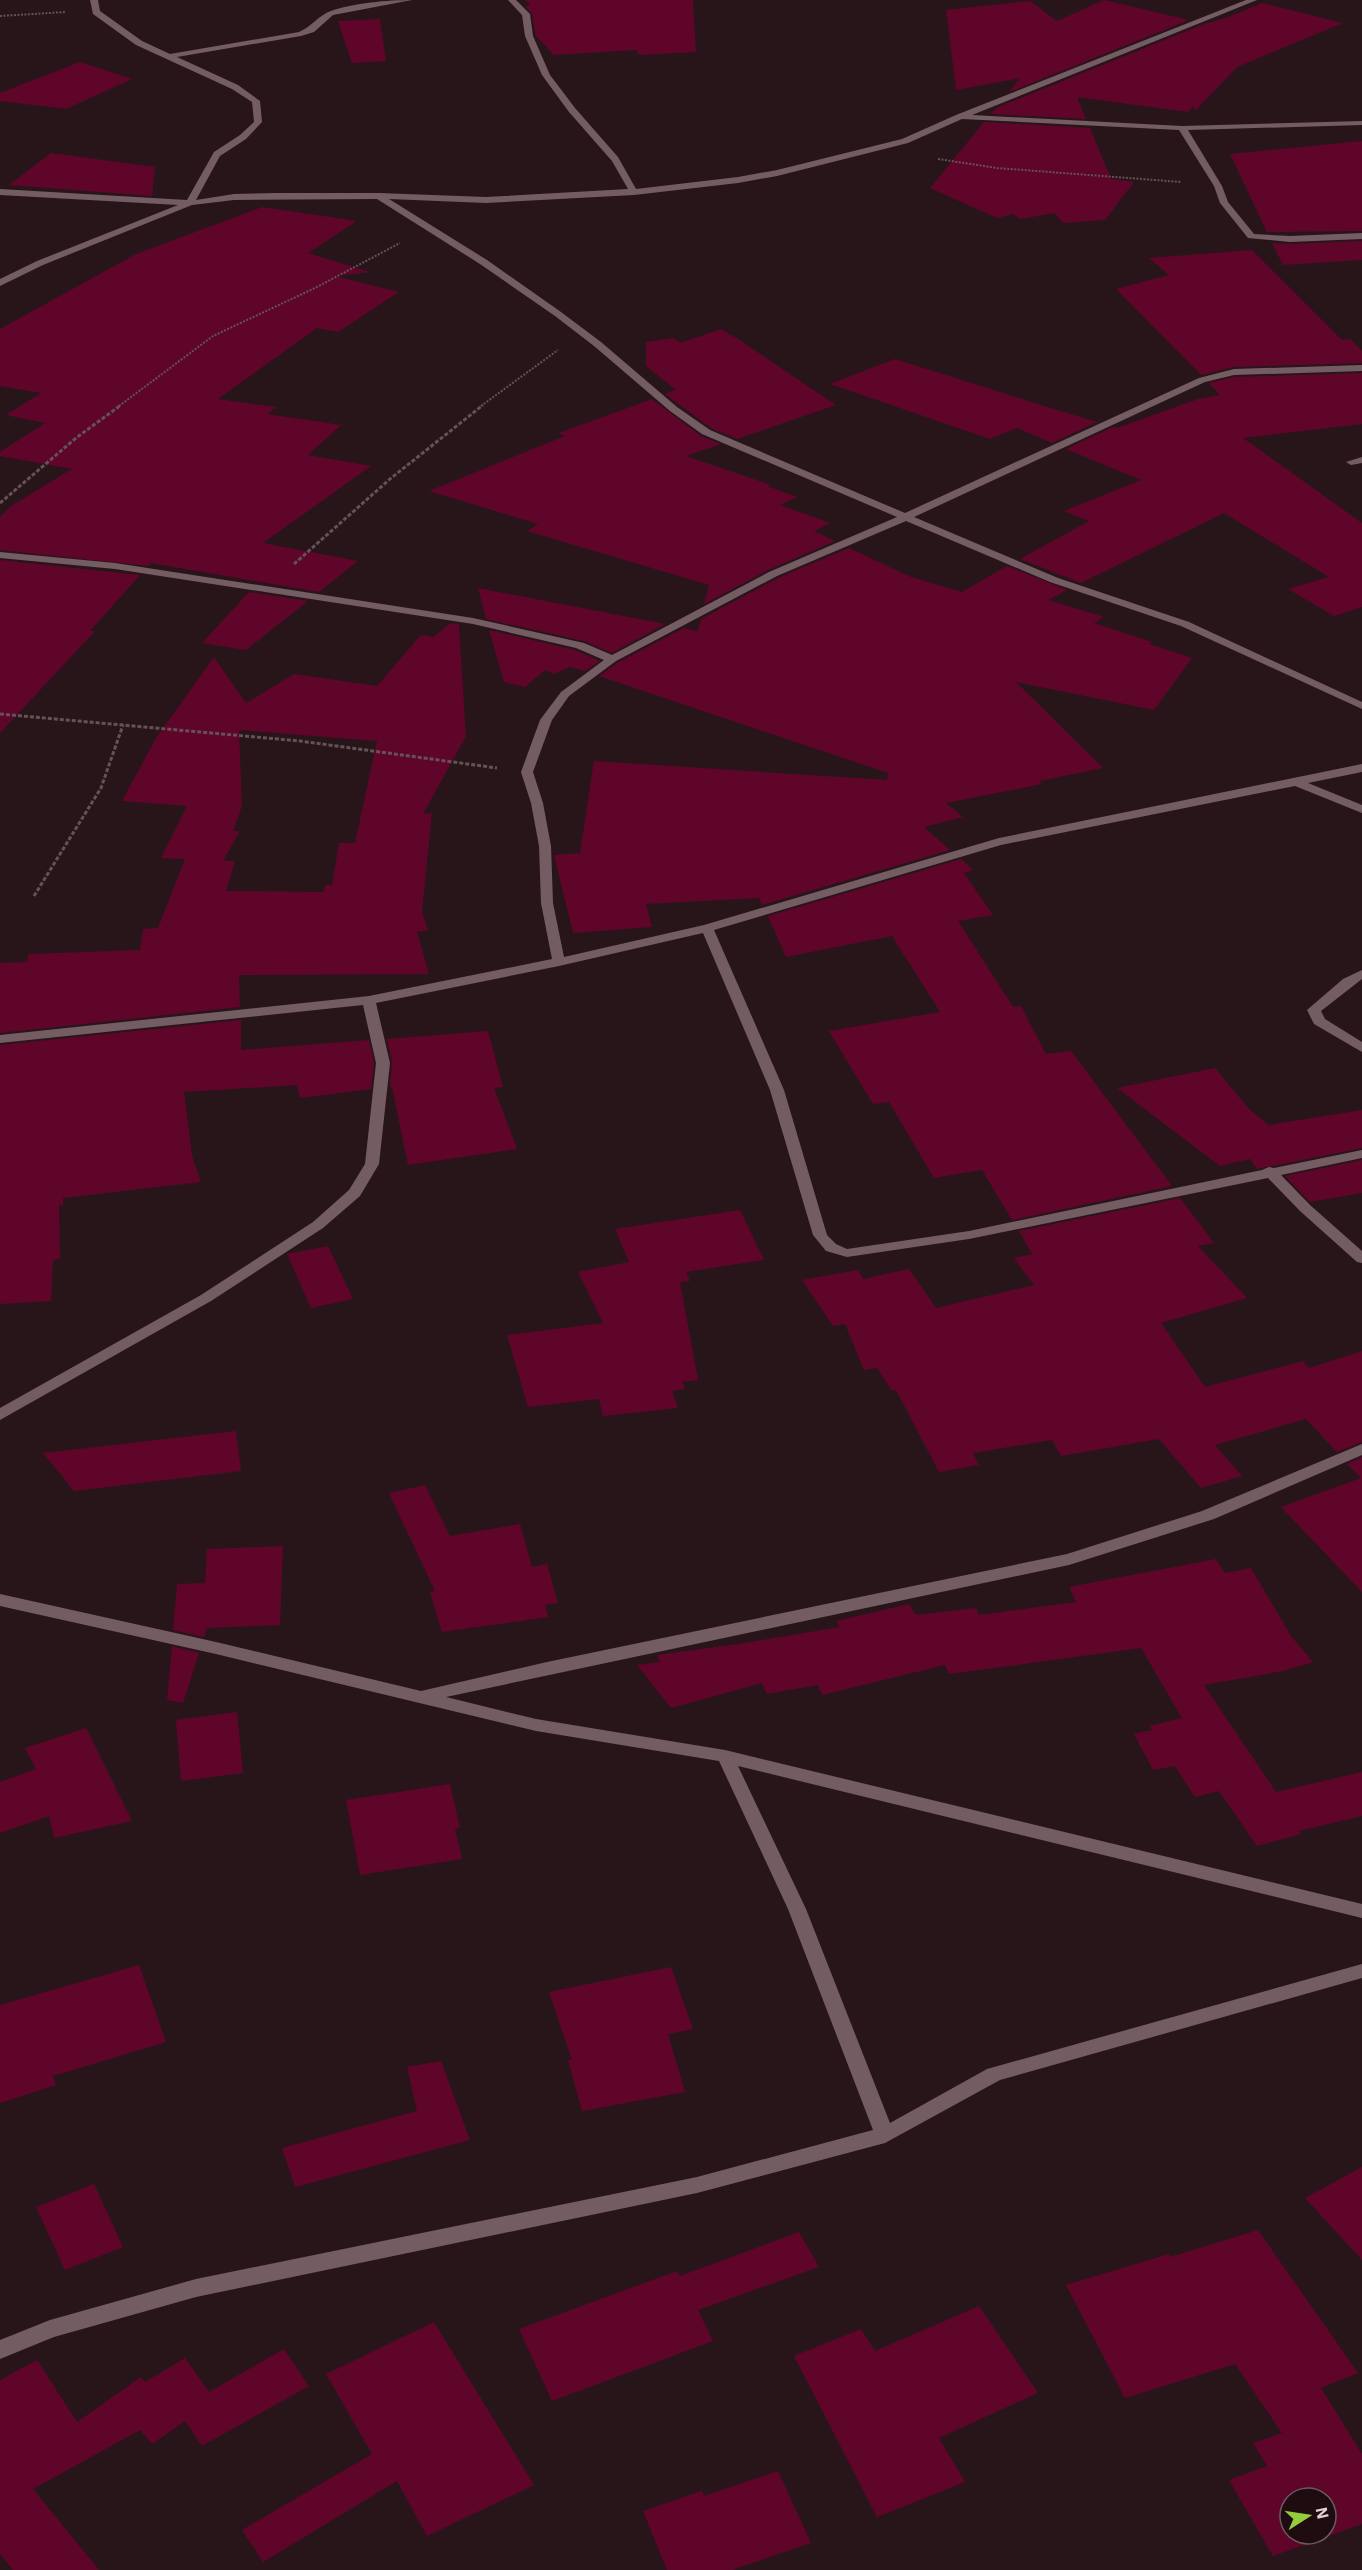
<svg xmlns="http://www.w3.org/2000/svg" width="1362" height="2570" font-family="'IBM Plex Sans',sans-serif">
<rect width="100%" height="100%" fill="#28151a"/>
<path fill="#5f052a" fill-rule="evenodd" d="M525 0H693L696 52 639 55 636 50 554 55 536 36 532 14 525 6 531 5Z
M1104 0 1189 20 1009 92 1020 78 956 90 946 10 1030 1 1057 21Z
M1262 3 1343 23 1237 67 1195 111 1193 106 1188 112 1077 97 1086 119 991 114 996 108 1204 24 1226 18Z
M380 19 386 61 352 63 338 21Z
M80 62 132 79 66 109 0 101V93Z
M984 122 1090 128 1111 179 1134 182 1105 220 1063 223 1055 213 1020 219 1013 214 997 218 930 188Z
M1362 141V231L1267 232 1230 154Z
M51 153 155 167 152 196 9 185Z
M262 207 357 221 308 253 370 272 334 276 399 292 338 332 317 328 218 399 276 407 267 414 341 425 308 455 371 466 263 543 358 561 319 592 151 563 148 566 0 550V517L11 506 72 469 0 456V452L45 423 6 415 41 393 0 386V329L136 254Z
M1362 241V260L1283 265 1272 243 1290 244Z
M1252 250 1342 340 1350 339 1362 351V363L1234 367 1201 375 1116 289 1169 275 1149 258Z
M721 329 738 339 836 405 737 439 711 428 665 394 676 390 646 366V342L674 338 680 343Z
M895 359 1057 410 1097 422 1052 443 1017 428 990 439 830 384Z
M1362 373V424L1243 438 1362 523V607L1334 616 1288 589 1329 577 1224 513 1081 583 1020 559 1089 521 1064 511 1141 480 1066 449 1113 427 1117 428 1198 399 1220 395 1209 383 1234 377Z
M652 399 701 436 721 444 686 456 771 485 767 486 797 497 780 505 830 523 814 531 835 541 768 570 704 604 709 585 527 531 538 524 429 491 565 436 559 433Z
M849 548 911 577 962 592 1007 566 1067 590 1048 600 1104 617 1094 623 1152 642 1149 644 1192 658 1154 710 1016 682 1103 768 1039 781 1042 784 946 803 963 817 924 827 950 850 762 905 759 898 646 904 652 927 573 933 554 855 580 853 594 761 887 780 888 773 599 676 617 663 684 628 698 631 701 619 778 578Z
M0 560 140 575 90 631H95L0 733Z
M478 588 665 624 612 653 584 641 486 619Z
M249 592 308 601 246 650 202 643Z
M451 623 459 624 466 736 423 814 432 813 422 912 428 930 417 932 429 974 239 975 240 1007 0 1033V963L27 962 29 954 140 950 143 929 158 928 185 859 161 858 187 806 122 801 156 738 214 657 246 703 294 674 377 686 421 635 433 637ZM239 730 377 741 355 843H339L332 885H325L324 892 226 891 235 861H223L240 831H233L242 806Z
M489 630 575 650 600 661 585 671 570 667 554 674 545 670 525 687 504 682Z
M961 859 973 870 964 873 993 915 958 921 1013 1007 1021 1006 1046 1054 1071 1051 1172 1186 1012 1220 982 1170 934 1178 889 1102 873 1104 829 1031 940 1012 892 936 786 957 768 916Z
M241 1020V1050L369 1040 374 1063 371 1089 300 1098 297 1085 184 1092 192 1156 201 1182 63 1198V1205H59L60 1259 53 1260 51 1301 0 1304V1045Z
M488 1031 503 1087 494 1088 517 1149 408 1165 392 1087H390L392 1062 387 1039Z
M1215 1068 1250 1110 1269 1125 1362 1110V1148L1257 1169 1250 1159 1220 1166 1117 1088Z
M1362 1160V1193L1310 1202 1285 1176Z
M1180 1198 1214 1243 1198 1246 1247 1298 1161 1323 1205 1387 1303 1361 1309 1368 1362 1351V1442L1337 1452 1306 1419 1215 1445 1242 1476 1201 1488 1159 1439 1061 1456 1052 1440 973 1453 979 1465 939 1472 896 1390 892 1391 877 1368 864 1370 845 1324 833 1326 802 1280 858 1270 863 1279 909 1269 936 1308 1034 1285 1014 1258 1032 1254 1019 1231Z
M740 1210 764 1260 686 1272 690 1281 680 1282 698 1380 682 1382 685 1389 672 1391 678 1408 603 1416 599 1399 528 1407 507 1335 603 1323 578 1272 629 1262 615 1229Z
M328 1246 353 1299 311 1308 287 1254Z
M236 1431 241 1471 74 1491 43 1453Z
M1362 1457V1592L1281 1507 1361 1478 1347 1464Z
M425 1485 450 1536 520 1524 532 1567 547 1564 558 1603 545 1605 548 1617 442 1632 430 1592 435 1591 389 1493Z
M283 1546 280 1625 207 1628 204 1637 173 1630 177 1584 205 1583 207 1549Z
M1216 1559 1225 1573 1251 1568 1291 1636 1313 1662 1283 1671 1204 1685 1276 1792 1362 1772V1816L1299 1831 1301 1834 1257 1846 1219 1791 1195 1797 1175 1766 1153 1770 1134 1734 1152 1730 1150 1726 1182 1718 1141 1648 949 1674 945 1665 822 1695 818 1685 767 1694 762 1683 671 1708 637 1665 660 1662 657 1655 738 1644 840 1627 836 1621 909 1604 916 1615 976 1608 979 1615 1076 1602 1069 1587Z
M172 1646 199 1653 183 1703 167 1700Z
M237 1712 243 1773 181 1781 176 1720Z
M86 1728 132 1821 54 1838 49 1816 0 1833V1782L36 1769 25 1748Z
M450 1784 460 1828 455 1829 462 1859 360 1875 346 1800Z
M139 1965 166 2042 53 2076 56 2085 0 2103V2005Z
M671 1967 693 2029 668 2034 685 2092 582 2111 568 2060H572L549 1992Z
M441 2061 470 2140 295 2187 282 2148 417 2111 407 2067Z
M1362 2167V2260L1305 2198Z
M94 2184 123 2247 65 2270 36 2207Z
M1258 2230 1358 2373 1321 2388 1362 2454V2524L1273 2556 1229 2480 1267 2466 1253 2443 1282 2433 1235 2364 1125 2398 1066 2285 1169 2254 1170 2257ZM1290 2498H1326V2534H1290Z
M799 2232 819 2267 698 2310 713 2341 552 2401 519 2329 677 2271 680 2276Z
M979 2306 1038 2393 939 2438 965 2482 877 2517 794 2356 861 2329 875 2351Z
M434 2322 534 2485 427 2536 397 2481 263 2562 242 2530 372 2454 326 2374Z
M284 2349 309 2386 202 2446 185 2421 152 2444 140 2430 33 2489 99 2570H13L0 2554V2380L37 2360 77 2422 141 2377 145 2382 185 2358 209 2392Z
M778 2471 811 2543 732 2570H667L643 2511 702 2491 704 2496Z"/>
<g fill="none" stroke-linecap="round" stroke-linejoin="round">
<path stroke="#645257" stroke-width="2" stroke-dasharray="2 1.5" stroke-linecap="butt" d="M0 16 66 12
M938 159 997 168 1181 182
M119 406 213 336 315 288 400 243
M481 406 558 350"/>
<path stroke="#645257" stroke-width="3" stroke-dasharray="4 2" stroke-linecap="butt" d="M0 503 76 438 121 405
M294 564 390 479 483 405
M0 714 300 741 497 768
M34 896 101 788 123 725"/>
<path fill="#745d62" fill-rule="evenodd" d="M90 0H98L100 11 142 41 170 54 299 32C311 27 319 15 331 11 353 3 388 0 412 0L333 15 314 32 301 36 177 57 238 85 260 101 262 122 246 139 220 156 196 200 234 194 276 193H379L486 197 628 189 612 161 569 112 542 75 525 36 522 15 508 0H516L530 14 533 36 550 75 575 108 618 157 636 189 738 177 777 170 902 139 956 115 1246 0H1257L972 115 1182 126 1362 121V125L1188 130 1222 186 1228 202 1254 234 1290 236 1362 233V239L1290 242 1248 238 1220 203 1214 186 1179 130 962 119 908 143 777 176 738 183 634 195 486 203 389 199 487 260 561 312 601 342 677 407 710 430 905 513 1199 378 1234 369 1362 365V371L1234 375 1205 382 914 517 1058 578 1189 622 1362 702V709L1181 626 1050 582 906 521 777 576 616 661 569 696 552 720 533 772 543 803 551 846 553 903 564 957 704 925 999 838 1362 764V772L1308 783 1362 805V813L1295 786 1001 845 714 930 784 1090 827 1235 836 1244 847 1249 969 1231 1262 1170 1269 1167 1274 1168 1362 1150V1158L1281 1175 1310 1205 1362 1251V1263L1357 1262 1300 1211 1268 1178 969 1239 847 1257 826 1251 813 1235 770 1090 703 933 559 966 376 1003 390 1063 379 1164 360 1196 323 1228 211 1301 0 1420V1408L201 1295 313 1222 349 1190 365 1164 376 1063 363 1005 0 1043V1035L369 996 552 959 541 903 539 846 531 803 521 772 540 720 561 692 604 660 576 648 473 624 115 569 0 558V552L115 563 473 618 584 643 612 655 769 572 897 517 702 434 670 411 594 346 555 316 480 264 377 199 234 200 192 205 43 265 0 286V279L37 261 178 205 0 195V189L187 200 214 152 240 135 254 122 252 102 232 89 136 45 93 14Z
M1362 457V463L1351 465 1346 462Z
M1362 970V979L1321 1011 1325 1019 1362 1042V1052L1314 1024 1307 1010 1343 979Z
M1362 1444V1455L1214 1519 1069 1565 446 1697 536 1719 725 1750 1362 1904V1918L738 1766 806 1909 890 2123 987 2069 1362 1964V1978L1000 2080 885 2143 697 2193 196 2297 54 2337 0 2359V2340L50 2320 196 2279 697 2177 873 2130 788 1909 719 1761 536 1731 216 1654 0 1606V1594L216 1642 421 1691 547 1662 1067 1554 1202 1511Z"/>
</g>
<g transform="translate(1308 2516) rotate(78)"><circle r="28" fill="#1e0c11" stroke="#6b5a5f" stroke-width="1.5"/>
<path d="M0-4.5L10 22L0 15L-10 22Z" fill="#94cc3c"/>
<text y="-9" font-size="16" font-weight="bold" text-anchor="middle" fill="#ded0d3">N</text>
</g>
</svg>
